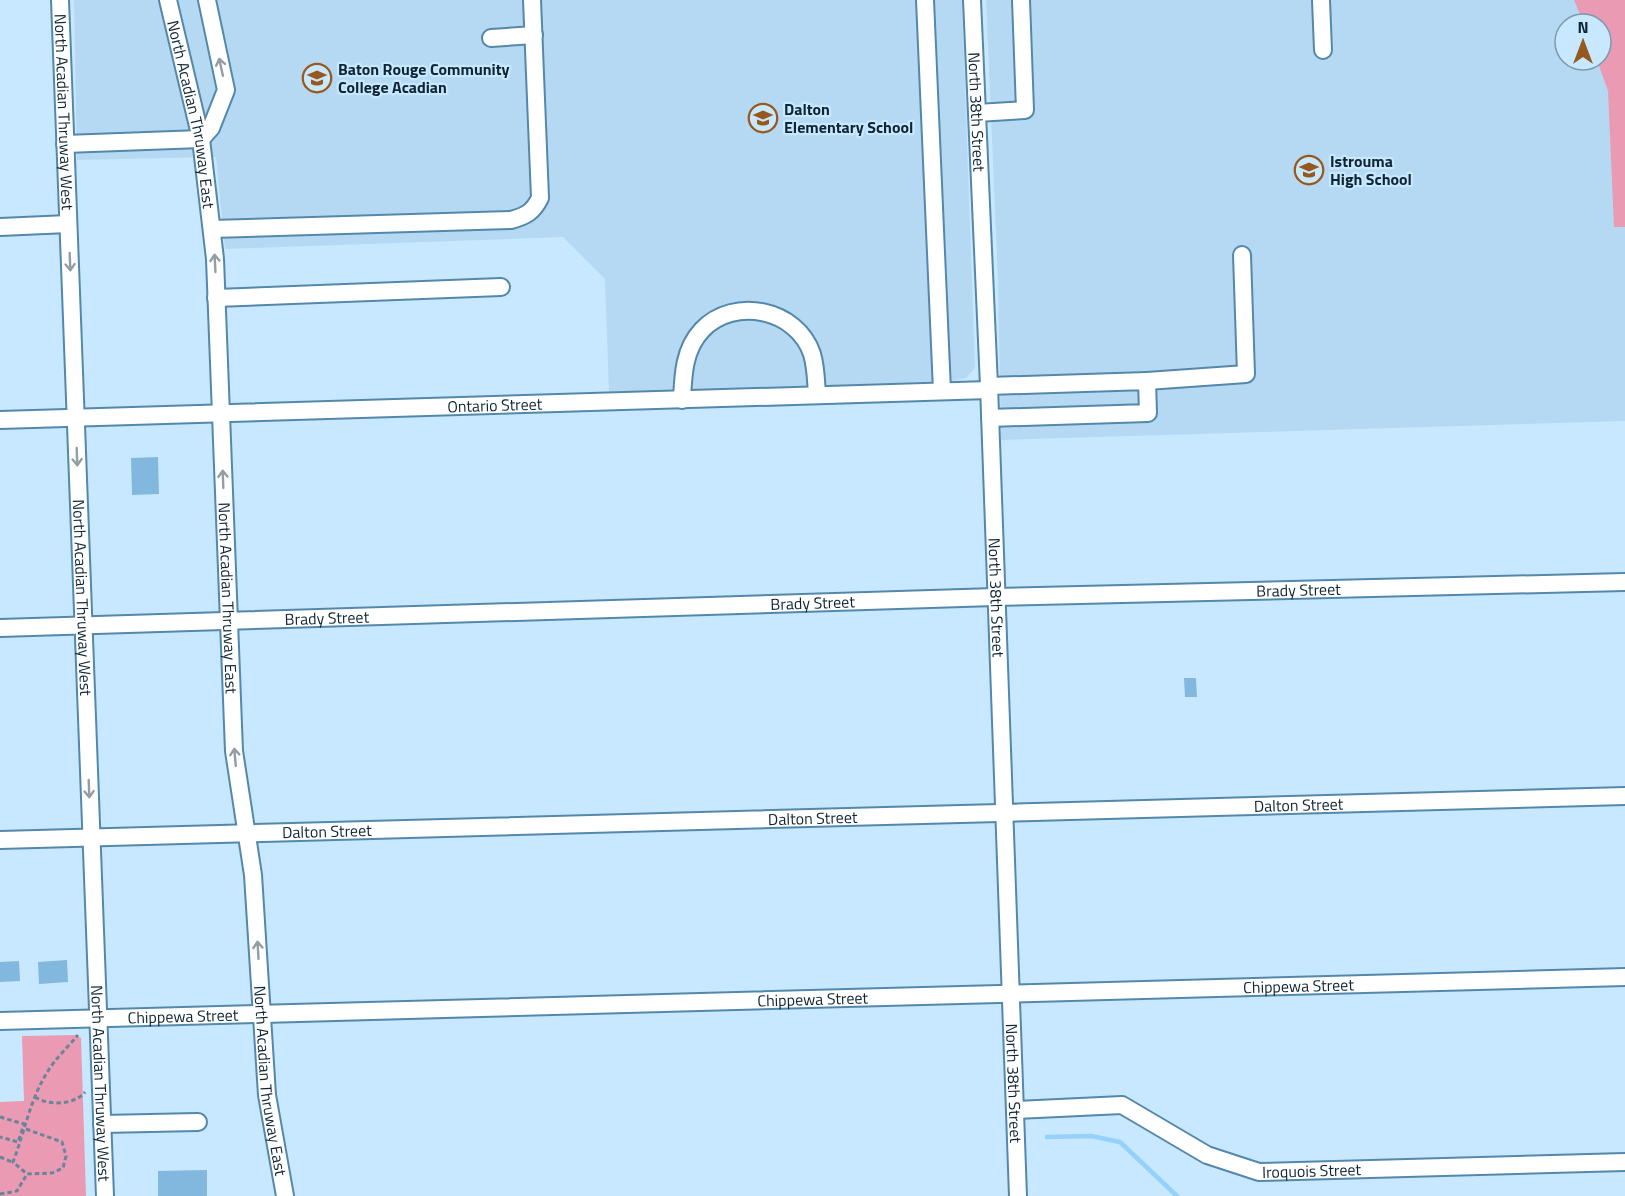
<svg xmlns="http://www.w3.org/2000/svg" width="1625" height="1196" font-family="'Titillium Web',sans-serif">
<rect width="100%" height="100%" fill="#c7e8ff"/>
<path fill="#b6d9f3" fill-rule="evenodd" d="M74 0H962L975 368 966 378 951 381 609 393 605 279 563 237 225 249 216 157 77 160Z
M986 0H1625V421L1001 440 998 279ZM1565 24H1601V60H1565Z"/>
<path fill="#eb9ab4" d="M1574 0H1625V227H1614L1608 91 1597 60H1601V24H1584Z
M75 1035 81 1038 86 1196H0V1102L24 1101 22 1036Z"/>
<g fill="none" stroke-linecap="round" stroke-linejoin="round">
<path stroke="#96d1f9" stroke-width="4.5" d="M1047 1137 1091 1136 1120 1142 1177 1196"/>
</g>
<path fill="#82b8dd" d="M158 457 159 494 132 495 131 458Z
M1184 678H1196L1197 697H1185Z
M67 960 68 982 39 984 38 962Z
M19 961 20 981 0 982V962Z
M207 1170V1196H158V1171Z"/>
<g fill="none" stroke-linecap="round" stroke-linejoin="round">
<g stroke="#5488ab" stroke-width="20">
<g id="minor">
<path id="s1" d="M60 0 105 1196"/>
<path id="s2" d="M168 0 201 139 215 259 234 751 253 875 267 1095 285 1196"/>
<path d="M925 0 942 391"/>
<path id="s3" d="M972 0 989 386 1018 1196"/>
<path d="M1321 0 1323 50"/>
<path d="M491 38 534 35"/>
<path d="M977 113 1025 110 1021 0"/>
<path d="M65 144 201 139 211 128 226 90 207 0"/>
<path d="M0 227 68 224"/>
<path d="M212 229 511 220C526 216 533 212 540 198L532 0"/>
<path d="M216 298 501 287"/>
<path d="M1147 381 1246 374 1242 255"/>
<path d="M989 386 1147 381 1148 413 990 418"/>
<path d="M682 400C683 375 684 349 702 330 734 296 797 309 812 354 816 367 816 381 817 395"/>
<path id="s4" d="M0 420 989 390"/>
<path id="s5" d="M0 628 995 597 1625 582"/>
<path id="s6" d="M0 840 1625 796"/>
<path id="s7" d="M0 1021 1625 977"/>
<path id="s8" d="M1016 1110 1122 1105 1207 1155 1259 1172 1625 1162"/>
<path d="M102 1124 198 1122"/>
</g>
</g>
<path stroke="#698597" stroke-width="3" stroke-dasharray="4.5 3" stroke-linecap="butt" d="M35 1097C48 1106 75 1105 85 1092
M0 1117 24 1124 18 1142 0 1137
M26 1129 62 1142 66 1156 63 1168 52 1173 27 1174 13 1162C25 1131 30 1099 48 1071 56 1058 68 1047 78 1035
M0 1157 12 1162
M0 1194 17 1191 27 1174"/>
<use href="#minor" stroke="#fff" stroke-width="16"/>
</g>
<defs><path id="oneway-shaft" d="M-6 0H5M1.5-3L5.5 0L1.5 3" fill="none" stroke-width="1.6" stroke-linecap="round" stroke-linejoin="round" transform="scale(1.5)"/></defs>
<g stroke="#939da3">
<use href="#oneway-shaft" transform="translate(221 67) rotate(-102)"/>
<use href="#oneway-shaft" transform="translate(70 262) rotate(88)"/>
<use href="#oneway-shaft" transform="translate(215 263) rotate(-93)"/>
<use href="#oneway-shaft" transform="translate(77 457) rotate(88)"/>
<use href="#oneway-shaft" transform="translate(223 479) rotate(-92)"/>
<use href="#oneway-shaft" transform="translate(235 757) rotate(-95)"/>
<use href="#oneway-shaft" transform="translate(89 789) rotate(88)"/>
<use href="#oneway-shaft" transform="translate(258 950) rotate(-93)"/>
</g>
<defs>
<g id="university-ring" transform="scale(1.5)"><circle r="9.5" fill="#c7e8ff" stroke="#97581e" stroke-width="1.5"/><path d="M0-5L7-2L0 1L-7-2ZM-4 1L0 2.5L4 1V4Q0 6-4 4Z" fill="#97581e"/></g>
<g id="school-ring" transform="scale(1.5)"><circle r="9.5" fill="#c7e8ff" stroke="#97581e" stroke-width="1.5"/><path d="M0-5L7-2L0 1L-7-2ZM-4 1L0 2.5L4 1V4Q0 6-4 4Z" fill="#97581e"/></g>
</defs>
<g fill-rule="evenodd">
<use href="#university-ring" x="317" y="78"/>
<use href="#school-ring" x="763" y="118"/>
<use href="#school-ring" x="1309" y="170"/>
</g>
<g text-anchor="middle" stroke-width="4.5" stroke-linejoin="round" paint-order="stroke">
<g font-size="16" font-weight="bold" fill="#0f2533" stroke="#c7e8ff" text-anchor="start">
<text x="338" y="75">Baton Rouge Community<tspan x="338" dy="18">College Acadian</tspan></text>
<text x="784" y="115">Dalton<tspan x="784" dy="18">Elementary School</tspan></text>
<text x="1330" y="167">Istrouma<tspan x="1330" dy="18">High School</tspan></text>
</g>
<g font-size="16" fill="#0f2533" stroke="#c7e8ff">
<text dy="6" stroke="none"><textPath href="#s1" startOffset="112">North Acadian Thruway West</textPath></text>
<text dy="6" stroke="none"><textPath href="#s3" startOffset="112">North 38th Street</textPath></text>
<text dy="6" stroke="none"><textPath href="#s2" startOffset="117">North Acadian Thruway East</textPath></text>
<text dy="6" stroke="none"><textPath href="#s4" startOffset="495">Ontario Street</textPath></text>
<text dy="6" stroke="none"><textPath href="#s5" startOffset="1299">Brady Street</textPath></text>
<text dy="6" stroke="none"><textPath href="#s2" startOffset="603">North Acadian Thruway East</textPath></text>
<text dy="6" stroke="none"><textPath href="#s1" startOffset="598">North Acadian Thruway West</textPath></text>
<text dy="6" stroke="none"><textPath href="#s3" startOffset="598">North 38th Street</textPath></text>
<text dy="6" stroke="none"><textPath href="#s5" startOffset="813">Brady Street</textPath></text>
<text dy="6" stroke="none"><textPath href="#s5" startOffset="327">Brady Street</textPath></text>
<text dy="6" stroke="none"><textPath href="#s6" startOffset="1299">Dalton Street</textPath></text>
<text dy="6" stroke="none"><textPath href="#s6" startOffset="813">Dalton Street</textPath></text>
<text dy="6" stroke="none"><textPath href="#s6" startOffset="327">Dalton Street</textPath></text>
<text dy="6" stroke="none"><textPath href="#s7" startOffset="1299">Chippewa Street</textPath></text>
<text dy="6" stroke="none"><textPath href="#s7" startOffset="813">Chippewa Street</textPath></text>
<text dy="6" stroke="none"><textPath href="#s7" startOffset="183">Chippewa Street</textPath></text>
<text dy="6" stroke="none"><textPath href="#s2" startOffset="1088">North Acadian Thruway East</textPath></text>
<text dy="6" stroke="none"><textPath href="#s1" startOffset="1084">North Acadian Thruway West</textPath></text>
<text dy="6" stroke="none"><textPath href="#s3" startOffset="1084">North 38th Street</textPath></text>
<text dy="6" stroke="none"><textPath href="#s8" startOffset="312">Iroquois Street</textPath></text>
</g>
</g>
<g transform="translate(1583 42)"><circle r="28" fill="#c7e8ff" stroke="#7d9aad" stroke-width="1.5"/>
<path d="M0-4.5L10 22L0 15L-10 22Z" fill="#97581e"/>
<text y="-9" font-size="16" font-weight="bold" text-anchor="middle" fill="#0f2533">N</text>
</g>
</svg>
